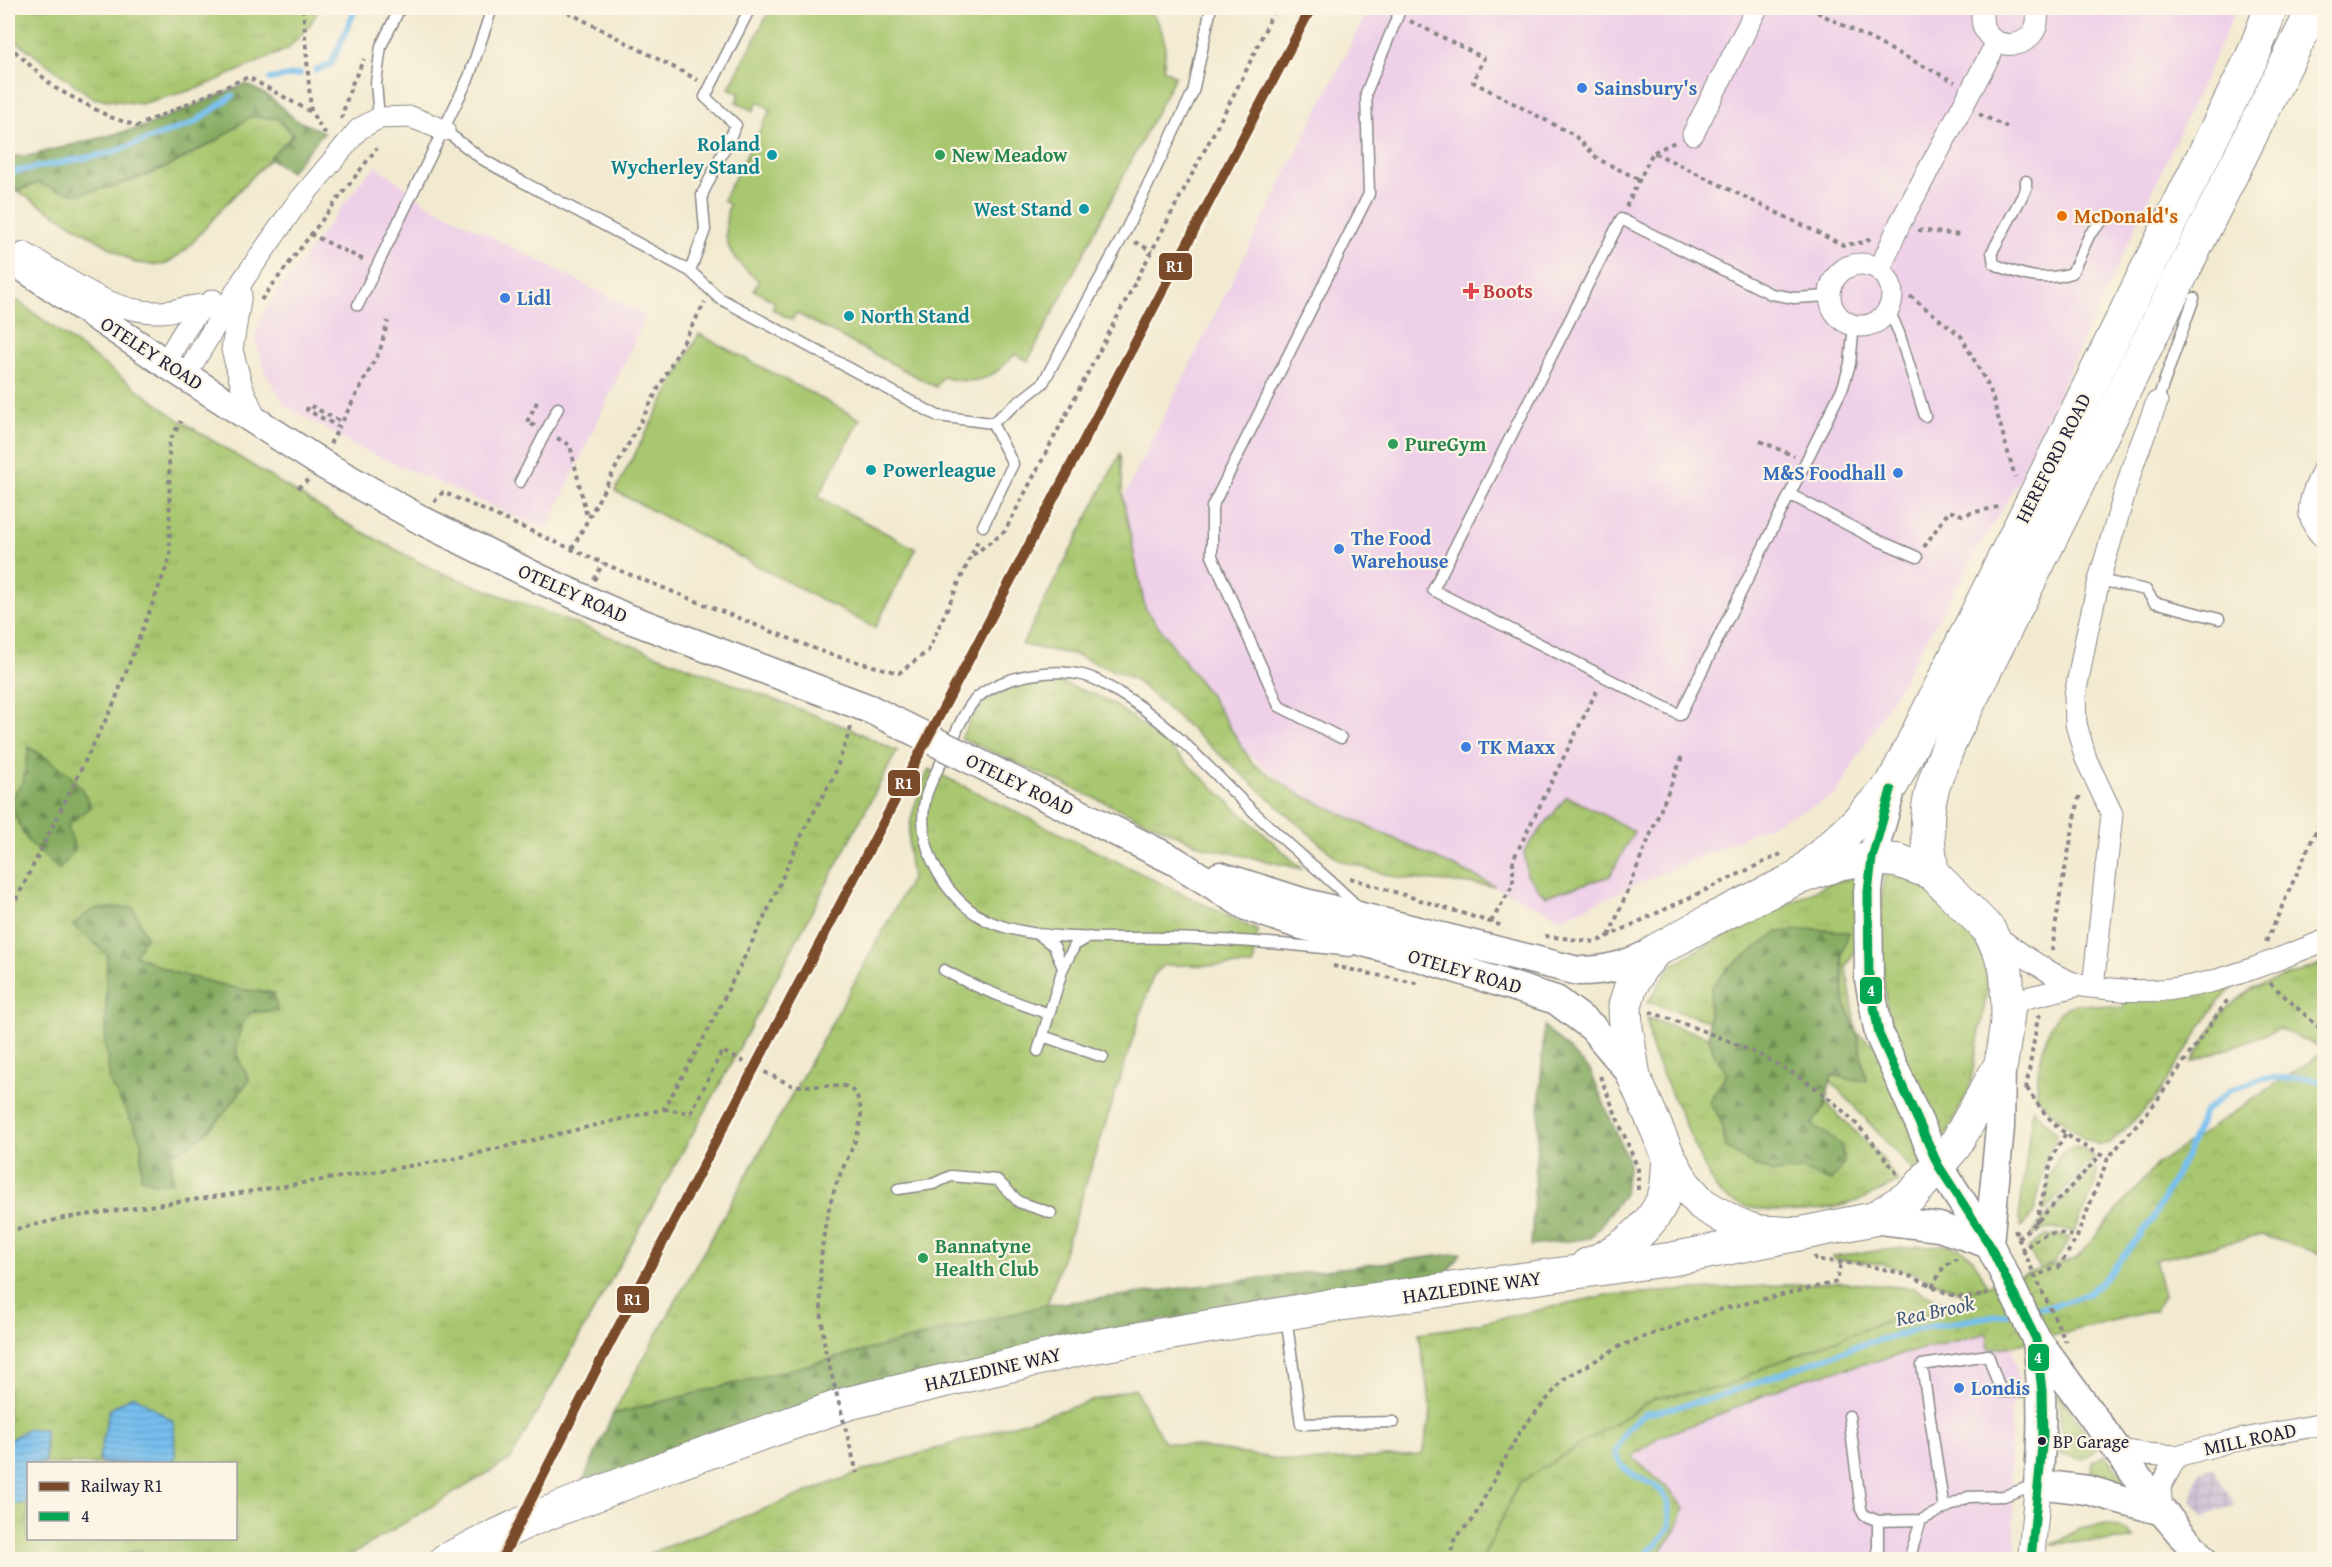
<svg xmlns="http://www.w3.org/2000/svg" width="2332" height="1567" font-family="'Gentium Book Plus',serif">
<defs>
<pattern id="industrial-grid" width="8" height="8" patternUnits="userSpaceOnUse" patternTransform="scale(1.5)"><rect width="8" height="8" fill="#ccbed4"/><path d="M0 4h8M4 0v8" fill="none" stroke="#afa3b7"/></pattern>
<pattern id="grass-tufts" width="24" height="20" patternUnits="userSpaceOnUse" patternTransform="scale(1.5)"><rect width="24" height="20" fill="#a9c76f"/><path d="M3 7l-1-3M5 7V3M7 7l1-3M15 17l-1-3M17 17v-4M19 17l1-3" fill="none" stroke="#91ab61"/></pattern>
<pattern id="forest-firs" width="22" height="20" patternUnits="userSpaceOnUse" patternTransform="scale(1.5)"><rect width="22" height="20" fill="#86ac62"/><path d="M5 1l3.5 6h-7zM16 11l3.5 6h-7z" fill="#6d8c52"/></pattern>
<pattern id="park-crowns" width="20" height="18" patternUnits="userSpaceOnUse" patternTransform="scale(1.5)"><rect width="20" height="18" fill="#a9c76f"/><path d="M2 6a3 3 0 1 1 6 0M12 15a3 3 0 1 1 6 0" fill="none" stroke="#91ab61"/></pattern>
<pattern id="water-rules" width="6" height="5" patternUnits="userSpaceOnUse" patternTransform="scale(1.5)"><rect width="6" height="5" fill="#76bfef"/><path d="M0 2.5h6" fill="none" stroke="#609bc3"/></pattern>
</defs>
<rect width="100%" height="100%" fill="#fcf5e5"/>
<filter id="ink" filterUnits="userSpaceOnUse"><feTurbulence type="fractalNoise" baseFrequency=".0167" numOctaves="2"/><feDisplacementMap in="SourceGraphic" scale="12" xChannelSelector="R" yChannelSelector="G"/><feConvolveMatrix kernelMatrix="1 2 1 2 8 2 1 2 1" color-interpolation-filters="sRGB"/></filter>
<filter id="wash" filterUnits="userSpaceOnUse"><feTurbulence type="fractalNoise" baseFrequency=".008" numOctaves="4" result="noise"/><feDisplacementMap in="SourceGraphic" scale="24" xChannelSelector="R" yChannelSelector="G"/><feGaussianBlur stdDeviation="1.35" result="paint"/><feColorMatrix in="noise" values="0 0 0 0 0 0 0 0 0 0 0 0 0 0 0 0 0 1.4 0 .05"/><feComposite in="paint" operator="in"/></filter>
<g filter="url(#wash)">
<rect width="100%" height="100%" fill="#f2ead0"/>
<path fill="#eed0e8" d="M1369 8H2237L2017 483 1835 796 1561 918 1297 793 1067 610Z
M377 166 426 203 646 316 547 530 359 448 286 406 266 374 255 338 263 312 363 179Z
M1988 1333 1989 1349 2012 1346 2020 1391 2011 1410 2010 1463 2016 1545 2014 1559H1655L1662 1552 1632 1458 1659 1437 1719 1415 1796 1381Z"/>
<path fill="url(#industrial-grid)" d="M2212 1466 2235 1505 2204 1516 2191 1500 2199 1473Z"/>
<path fill="url(#grass-tufts)" stroke="#667455" stroke-width="1.5" fill-rule="evenodd" d="M8 8H319L310 25 288 49 199 88 141 104 93 98 8 35Z
M250 117 277 118 293 135 226 204 186 250 164 265 135 263 17 191 39 183C106 210 197 155 250 117Z
M8 294 181 421 342 521 432 569 851 729 897 751 717 1090 511 1459 344 1559H8ZM28 1464H236V1538H28Z
M1120 454 1123 499 1145 608 1211 697 1252 763 1297 793 1495 886 1399 878 1339 860 1134 679 1076 655 1022 645Z
M1034 682H1058L1096 695 1116 706 1156 735 1302 869 1204 847 961 738C979 701 994 689 1034 682Z
M929 769 1258 931 1253 966 1164 965 1153 976 1047 1305 613 1414C712 1234 815 1057 912 877 903 834 912 808 929 769Z
M1567 796 1634 831 1610 876 1545 896 1527 875 1524 851Z
M1884 873 1909 879 1934 893 1962 920 1982 953 1988 985 1970 1087 1942 1145 1906 1067 1887 1009 1879 940Z
M1859 876 1856 949 1846 967 1857 1033 1876 1046 1930 1156 1913 1171 1831 1081 1832 1075 1852 1080 1866 1079 1857 1033 1844 1001 1842 953 1848 932 1815 929 1749 954 1727 968 1709 1004V1021L1648 1002 1671 966 1699 949 1828 884Z
M2324 963V1048L2279 1029 2192 1062 2221 1013 2253 988Z
M2236 984 2215 1006 2153 1102 2110 1143 2100 1145 2085 1139 2049 1110 2035 1095C2040 1067 2043 1004 2081 1004 2095 1004 2109 1007 2123 1008L2124 1001 2171 999Z
M1647 1018 1709 1037 1714 1053 1727 1073 1709 1102 1720 1118 1726 1146 1746 1161 1773 1173 1802 1169 1812 1124 1824 1108 1826 1103 1883 1159 1898 1182C1883 1189 1867 1199 1851 1203 1817 1213 1748 1219 1720 1193 1716 1189 1712 1182 1709 1177L1652 1051Z
M2033 1108 2056 1134 2055 1142 2047 1154 2034 1213 2021 1227 2019 1217Z
M2075 1147 2084 1150 2095 1157 2043 1213C2048 1190 2047 1154 2075 1147Z
M2092 1166 2097 1172 2096 1183 2074 1232C2057 1228 2047 1226 2032 1236L2034 1231Z
M2058 1235 2070 1238 2055 1262 2040 1270 2028 1248 2045 1236Z
M1949 1245C1975 1252 1976 1264 1987 1286L1963 1293 1919 1275 1882 1264 1834 1259 1833 1256 1922 1246Z
M1837 1282 1913 1288 1957 1309 1892 1319 1771 1365 1725 1387 1655 1398 1520 1483 1482 1559 632 1560 857 1473 1134 1388 1164 1442 1299 1462 1422 1455 1431 1412 1419 1333 1455 1328 1607 1295Z
M2058 1393 2098 1448 2083 1459 2061 1455 2063 1447Z
M2105 1455 2129 1484 2125 1487 2091 1472 2093 1462Z
M2106 1524 2126 1531 2134 1539 2052 1544 2080 1529Z"/>
<path fill="url(#forest-firs)" stroke="#54674e" stroke-width="1.5" d="M246 84 270 97 296 120 324 132 290 172 269 158 293 135 277 118 250 117 219 139 167 167 107 188 78 194 54 189 39 183 8 193V157L32 155 143 127Z
M29 747C58 766 76 773 91 806L68 825 75 850 59 870 27 840 8 802 23 782Z
M133 907 146 937 135 955 172 972 239 989 274 993 277 1010 250 1013C242 1023 235 1040 237 1053 239 1062 246 1072 249 1080 232 1104 201 1147 171 1153L172 1182 153 1183 141 1177V1139L110 1082 105 1044 107 954 73 925 93 909Z
M1815 929 1849 932 1842 953 1844 1001 1857 1033 1866 1080H1852L1832 1075 1824 1108 1812 1124 1841 1145 1844 1163 1831 1181 1802 1170 1773 1173 1746 1161 1726 1147 1720 1118 1709 1102 1727 1073 1714 1053 1709 1037V1004L1712 987 1727 969 1778 932Z
M1544 1026 1590 1070 1629 1163 1624 1194 1591 1238 1531 1246Z
M1461 1253 1447 1274 1123 1327 581 1486 613 1414 1047 1305Z
M139 1550 152 1559H111Z"/>
<path fill="url(#park-crowns)" stroke="#667455" stroke-width="1.5" d="M2324 1052V1255L2262 1235 2155 1260 2164 1296 2155 1310 2012 1346 1989 1349 1987 1333 1796 1381 1719 1415 1659 1437 1632 1457 1671 1491 1684 1509 1675 1532 1655 1559 1482 1560 1519 1483 1655 1398 1725 1387 1771 1365 1892 1319 1957 1309 1963 1293 2077 1258 2157 1164Z"/>
<path fill="#a9c76f" stroke="#667455" stroke-width="1.5" d="M771 8H1147C1164 25 1168 46 1163 69L1175 76 1028 361 1015 354C992 380 976 386 942 377L936 387 796 313 792 320 772 309 775 302 754 290 759 281C728 257 720 242 729 204L723 200 771 109 758 102 753 111 736 102 740 94 729 88Z
M699 334 860 419 818 497 916 549 875 628 615 491Z"/>
<path fill="url(#water-rules)" stroke="#4c7095" stroke-width="1.5" d="M134 1395 174 1422 175 1459 170 1463H101L99 1458 109 1410Z
M27 1429H45V1462L28 1464V1498L26 1504H8V1441Z"/>
<g fill="none" stroke-linecap="round" stroke-linejoin="round">
<path stroke="#76bfef" stroke-width="6" d="M316 70 331 64 356 8
M270 79 300 74
M8 173 110 153 194 123 232 96
M2031 1309 2056 1305 2088 1294 2108 1275 2152 1220 2187 1153 2204 1112 2229 1091 2263 1078H2307L2324 1082
M1638 1560 1657 1544 1670 1526C1669 1518 1670 1505 1666 1498 1653 1474 1628 1485 1615 1453L1627 1429 1644 1414 1711 1399 1860 1345 1923 1328 2015 1312"/>
</g>
</g>
<g filter="url(#ink)">
<g fill="none" stroke-linecap="round" stroke-linejoin="round">
<g stroke="#8a8686" stroke-width="13">
<path id="service" d="M379 118 376 83 381 46 400 8
M444 130 482 159 521 181 690 271 719 298 938 416 992 423
M2026 181V189L1992 252 1994 264C2022 276 2043 282 2072 273L2090 234 2106 217
M690 271 705 230 702 195 736 125 705 97 750 8
M1830 296 1794 298 1771 294 1621 219 1433 590 1680 715 1843 387 1850 364 1854 325
M358 305 469 77 492 8
M1889 310 1899 333 1925 416
M2157 402 2194 298
M520 482 558 408
M1791 495 1873 538 1917 557
M983 526 1013 464 992 423 1043 383 1123 236 1193 92 1211 8
M2099 580 2146 590 2154 602 2219 619
M1341 738 1279 706 1212 556V507L1369 194 1366 93 1401 8
M1038 934 1054 946 1063 968
M1350 951C1289 944 1229 939 1168 938 1116 937 1041 942 993 923 946 904 913 845 926 796 931 779 942 762 950 746 956 732 963 714 973 702 997 675 1060 665 1092 678 1100 681 1108 687 1116 691 1171 722 1212 773 1257 815 1290 847 1326 875 1359 908
M944 970C977 989 1013 1001 1049 1014
M1043 1036 1103 1057
M1038 1051 1063 968 1075 945 1089 937
M898 1189 933 1184 951 1176 997 1180 1019 1202 1051 1213
M1286 1317 1301 1424 1394 1422
M1849 1416 1861 1509 1864 1515 1878 1521
M1944 1509 1922 1365 1988 1355 2001 1392 2041 1391
M1878 1560V1521L1921 1520
M1909 1560 1921 1520 1968 1497 2004 1496 2037 1484"/>
</g>
<g stroke="#8a8686" stroke-width="23">
<path id="minor" d="M1983 8C1973 58 2048 55 2036 8
M1693 134 1757 8
M24 253C67 277 108 313 159 312 175 312 190 305 205 305
M1830 295a31 31 0 1 1 62 0a31 31 0 1 1-62 0Z
M1880 269 1900 223 1997 42
M241 293 232 350 242 387 257 422
M165 363C178 342 191 314 213 300
M185 376 243 280 294 207 359 129 379 118 411 117 444 130
M2324 467C2313 494 2298 514 2324 538
M1996 936C2021 954 2049 975 2079 985 2089 988 2101 988 2111 989 2190 999 2254 968 2324 941
M2093 987 2112 814 2086 759 2076 724 2075 695 2087 633 2099 580 2134 462 2157 402
M2008 1014 2022 999 2080 985
M2115 1449 2145 1454 2177 1456 2228 1442 2324 1424
M2162 1511 2160 1487 2177 1456"/>
</g>
<g stroke="#8a8686" stroke-width="28">
<path id="tertiary" d="M2031 1560 2038 1484"/>
</g>
<g stroke="#8a8686" stroke-width="31">
<path id="secondary" d="M8 257 165 363 324 465 423 521 540 579 622 616 870 709
M990 769 1175 861 1246 906 1298 924 1422 958 1556 1000 1592 1027 1634 1077
M1893 783 1872 858 1868 892 1869 979 1879 1034 1938 1165 1989 1244 2004 1273
M1220 876 1302 902 1578 971C1609 971 1627 965 1655 951
M1873 1219 1939 1227 1989 1244
M1989 1244 2000 1127 2001 1064
M2036 1339 2162 1511 2203 1560
M2037 1341C2043 1391 2043 1434 2038 1484L2088 1490 2162 1511"/>
</g>
<g stroke="#8a8686" stroke-width="35">
<path id="primary" d="M1872 858 1899 861 1932 873 1989 930 2005 963 2007 981 2008 1014 2001 1064 1954 1147 1913 1194 1873 1219 1799 1234 1760 1232 1746 1228 1732 1222 1702 1204 1684 1184 1669 1157 1634 1077 1626 1027 1625 1005 1631 986 1640 969 1655 951 1711 920 1793 880 1840 863Z
M1804 871 1856 823 1893 783 2254 53 2271 8
M1932 873C1930 853 1926 833 1928 813 1930 786 1943 761 1952 737L2306 24 2311 8
M1587 1265C1619 1253 1657 1225 1666 1190 1668 1180 1668 1167 1669 1157
M446 1560 530 1520 672 1465 849 1403 1080 1349 1334 1305 1672 1259 1799 1234"/>
</g>
<path stroke="#8a8686" stroke-width="4" stroke-dasharray="4.5 4.5" stroke-linecap="butt" d="M303 8 311 112 324 132 329 133
M560 8 698 80
M1809 8 1955 82
M1410 21 1484 58 1473 82 1574 135 1598 159 1638 179
M8 45 55 88 110 117 137 126 248 77 311 112
M1979 114 2007 127
M341 119 351 86 364 59
M1654 152 1677 141
M1626 207 1653 152 1843 245 1866 242 1872 236
M1918 230 1960 235
M310 234 366 261
M1135 242 1152 251
M1910 296 1961 336 1990 389 2015 477
M261 300 377 148
M535 426 527 422 539 398
M557 438 570 445 587 517
M1760 441 1794 456
M330 444 339 427 307 410 309 405 342 422 380 350 388 321
M298 488 308 480
M434 502 443 492 621 571 828 654 899 673 928 651 979 538
M1924 547 1949 511 1962 515 2002 506
M572 549 705 302
M973 555 1005 531 1244 75 1275 8
M594 580 603 563
M1350 878 1503 926
M8 916 114 703 170 558 169 442 181 421
M1491 922 1513 885V860L1598 688
M1545 936 1596 942 1781 854
M1609 936 1681 760 1680 753
M2266 942 2324 813
M2052 951 2060 895 2080 793
M1333 966 1420 984
M2270 983 2324 1032
M1650 1012C1711 1033 1784 1059 1833 1102 1858 1123 1878 1148 1897 1174
M1600 1076 1638 1169V1190
M2027 1088C2048 1122 2070 1142 2108 1158
M2026 1089 2038 1017 2041 1015
M664 1109 691 1113 722 1051 793 1086H845C857 1091 861 1103 861 1116 859 1141 844 1162 836 1185 817 1241 818 1291 825 1349
M2036 1223 2053 1155 2066 1133
M2015 1230 2023 1250C2043 1233 2050 1229 2076 1237
M8 1231 64 1218 234 1194 453 1159 664 1109 706 1034 765 916 805 828 834 776 851 727
M2018 1238 2036 1223 2101 1155
M1814 1256 1817 1261C1845 1261 1882 1267 1909 1276 1939 1286 1954 1306 1988 1293
M2032 1277 2059 1267 2077 1237 2108 1158 2155 1103 2229 998
M1932 1287 1944 1266 1957 1259
M1449 1560 1455 1537 1472 1521 1520 1431 1564 1379 1622 1345 1722 1309 1837 1282 1841 1261"/>
<use href="#service" stroke="#fff" stroke-width="10"/>
<use href="#minor" stroke="#fff" stroke-width="21"/>
<use href="#tertiary" stroke="#fff" stroke-width="26"/>
<use href="#secondary" stroke="#fff" stroke-width="28"/>
<use href="#primary" stroke="#fff" stroke-width="33"/>
<g stroke="#8a8686" stroke-width="31" stroke-linecap="butt">
<path id="secondary-bridge" d="M870 709 990 769
M2004 1273 2036 1339"/>
</g>
<path stroke="#8a8686" stroke-width="4" stroke-dasharray="4.5 4.5" stroke-linecap="butt" d="M2023 1250 2066 1342
M825 1349 857 1473"/>
<use href="#secondary-bridge" stroke="#fff" stroke-width="28"/>
<g stroke="#fcf5e5" stroke-width="14">
<path id="bus-1" d="M1891 790 1872 858 1868 892 1869 979 1879 1034 1938 1165 1989 1244 2036 1339 2042 1391 2043 1436 2031 1560"/>
</g>
<use href="#bus-1" stroke="#00a651" stroke-width="9"/>
<g stroke="#fcf5e5" stroke-width="15">
<path id="rail-1" d="M501 1560 600 1362 1311 8"/>
</g>
<use href="#rail-1" stroke="#7a4b2a" stroke-width="10"/>
</g>
</g>
<g fill="#3f7fe0" stroke="#fcf5e5" stroke-width="2">
<circle cx="1582" cy="88" r="6"/>
<circle cx="505" cy="298" r="6"/>
<circle cx="1898" cy="473" r="6"/>
<circle cx="1339" cy="549" r="6"/>
<circle cx="1466" cy="747" r="6"/>
<circle cx="1959" cy="1388" r="6"/>
</g>
<g fill="#0f9aa8" stroke="#fcf5e5" stroke-width="2">
<circle cx="772" cy="155" r="6"/>
<circle cx="1084" cy="209" r="6"/>
<circle cx="849" cy="316" r="6"/>
<circle cx="871" cy="470" r="6"/>
</g>
<g fill="#2e9e5b" stroke="#fcf5e5" stroke-width="2">
<circle cx="940" cy="155" r="6"/>
<circle cx="1393" cy="444" r="6"/>
<circle cx="923" cy="1258" r="6"/>
</g>
<circle fill="#e8710a" stroke="#fcf5e5" stroke-width="2" cx="2062" cy="216" r="6"/>
<path fill="#e0444e" stroke="#fcf5e5" stroke-width="2" d="M1468 282h6v6h6v6h-6v6h-6v-6h-6v-6h6z"/>
<circle fill="#22223b" stroke="#fcf5e5" stroke-width="2" cx="2042" cy="1441" r="5"/>
<g text-anchor="middle" stroke-width="4.5" stroke-linejoin="round" paint-order="stroke">
<g font-size="18" fill="#22223b" stroke="#fcf5e5" text-anchor="start">
<text x="2053" y="1448">BP Garage</text>
</g>
<g font-size="20" font-weight="bold" fill="#366cbe" stroke="#fcf5e5" text-anchor="start">
<text x="1594" y="95">Sainsbury's</text>
<text x="517" y="305">Lidl</text>
<text x="1886" y="480" text-anchor="end">M&amp;S Foodhall</text>
<text x="1351" y="545">The Food<tspan x="1351" dy="23">Warehouse</tspan></text>
<text x="1478" y="754">TK Maxx</text>
<text x="1971" y="1395">Londis</text>
</g>
<g font-size="20" font-weight="bold" fill="#0d838f" stroke="#fcf5e5" text-anchor="end">
<text x="760" y="151">Roland<tspan x="760" dy="23">Wycherley Stand</tspan></text>
<text x="1072" y="216">West Stand</text>
<text x="861" y="323" text-anchor="start">North Stand</text>
<text x="883" y="477" text-anchor="start">Powerleague</text>
</g>
<g font-size="20" font-weight="bold" fill="#27864d" stroke="#fcf5e5" text-anchor="start">
<text x="952" y="162">New Meadow</text>
<text x="1405" y="451">PureGym</text>
<text x="935" y="1253">Bannatyne<tspan x="935" dy="23">Health Club</tspan></text>
</g>
<g font-size="20" font-weight="bold" fill="#c56008" stroke="#fcf5e5" text-anchor="start">
<text x="2074" y="223">McDonald's</text>
</g>
<g font-size="20" font-weight="bold" fill="#be3a42" stroke="#fcf5e5" text-anchor="start">
<text x="1483" y="298">Boots</text>
</g>
<g font-size="20" fill="#22223b" stroke="#fcf5e5">
<text transform="translate(152 353) rotate(33)" y="7">OTELEY ROAD</text>
<text transform="translate(2053 458) rotate(-63)" y="7">HEREFORD ROAD</text>
<text transform="translate(573 593) rotate(24)" y="7">OTELEY ROAD</text>
<text transform="translate(1020 784) rotate(26)" y="7">OTELEY ROAD</text>
<text transform="translate(1465 971) rotate(16)" y="7">OTELEY ROAD</text>
<text transform="translate(1472 1287) rotate(-8)" y="7">HAZLEDINE WAY</text>
<text transform="translate(993 1369) rotate(-13)" y="7">HAZLEDINE WAY</text>
<text transform="translate(2250 1439) rotate(-12)" y="7">MILL ROAD</text>
</g>
<g font-size="21" font-style="italic" fill="#3f597a" stroke="#fcf5e5">
<text transform="translate(1935 1311) rotate(-12)" y="7">Rea Brook</text>
</g>
</g>
<g stroke="#fcf5e5" stroke-width="2">
<rect x="1158" y="252" width="35" height="29" rx="6" fill="#7a4b2a"/>
<rect x="887" y="769" width="34" height="28" rx="6" fill="#7a4b2a"/>
<rect x="1859" y="976" width="24" height="29" rx="6" fill="#00a651"/>
<rect x="616" y="1285" width="34" height="29" rx="6" fill="#7a4b2a"/>
<rect x="2027" y="1343" width="23" height="29" rx="6" fill="#00a651"/>
</g>
<g font-size="16" text-anchor="middle" font-weight="bold" fill="#fff">
<text x="1175" y="272">R1</text>
<text x="904" y="789">R1</text>
<text x="1871" y="996">4</text>
<text x="633" y="1305">R1</text>
<text x="2038" y="1363">4</text>
</g>
<rect width="2332" height="1567" fill="none" stroke="#fcf5e5" stroke-width="30"/>
<rect x="27" y="1462" width="210" height="78" fill="#fcf5e5" stroke="#a5a1a1" stroke-width="1.5"/>
<rect x="39" y="1482" width="30" height="9" fill="#7a4b2a" stroke="#a5a1a1" stroke-width="1.5"/>
<text x="81" y="1492" font-size="18" fill="#22223b">Railway R1</text>
<rect x="39" y="1512" width="30" height="9" fill="#00a651" stroke="#a5a1a1" stroke-width="1.5"/>
<text x="81" y="1522" font-size="18" fill="#22223b">4</text>
</svg>
